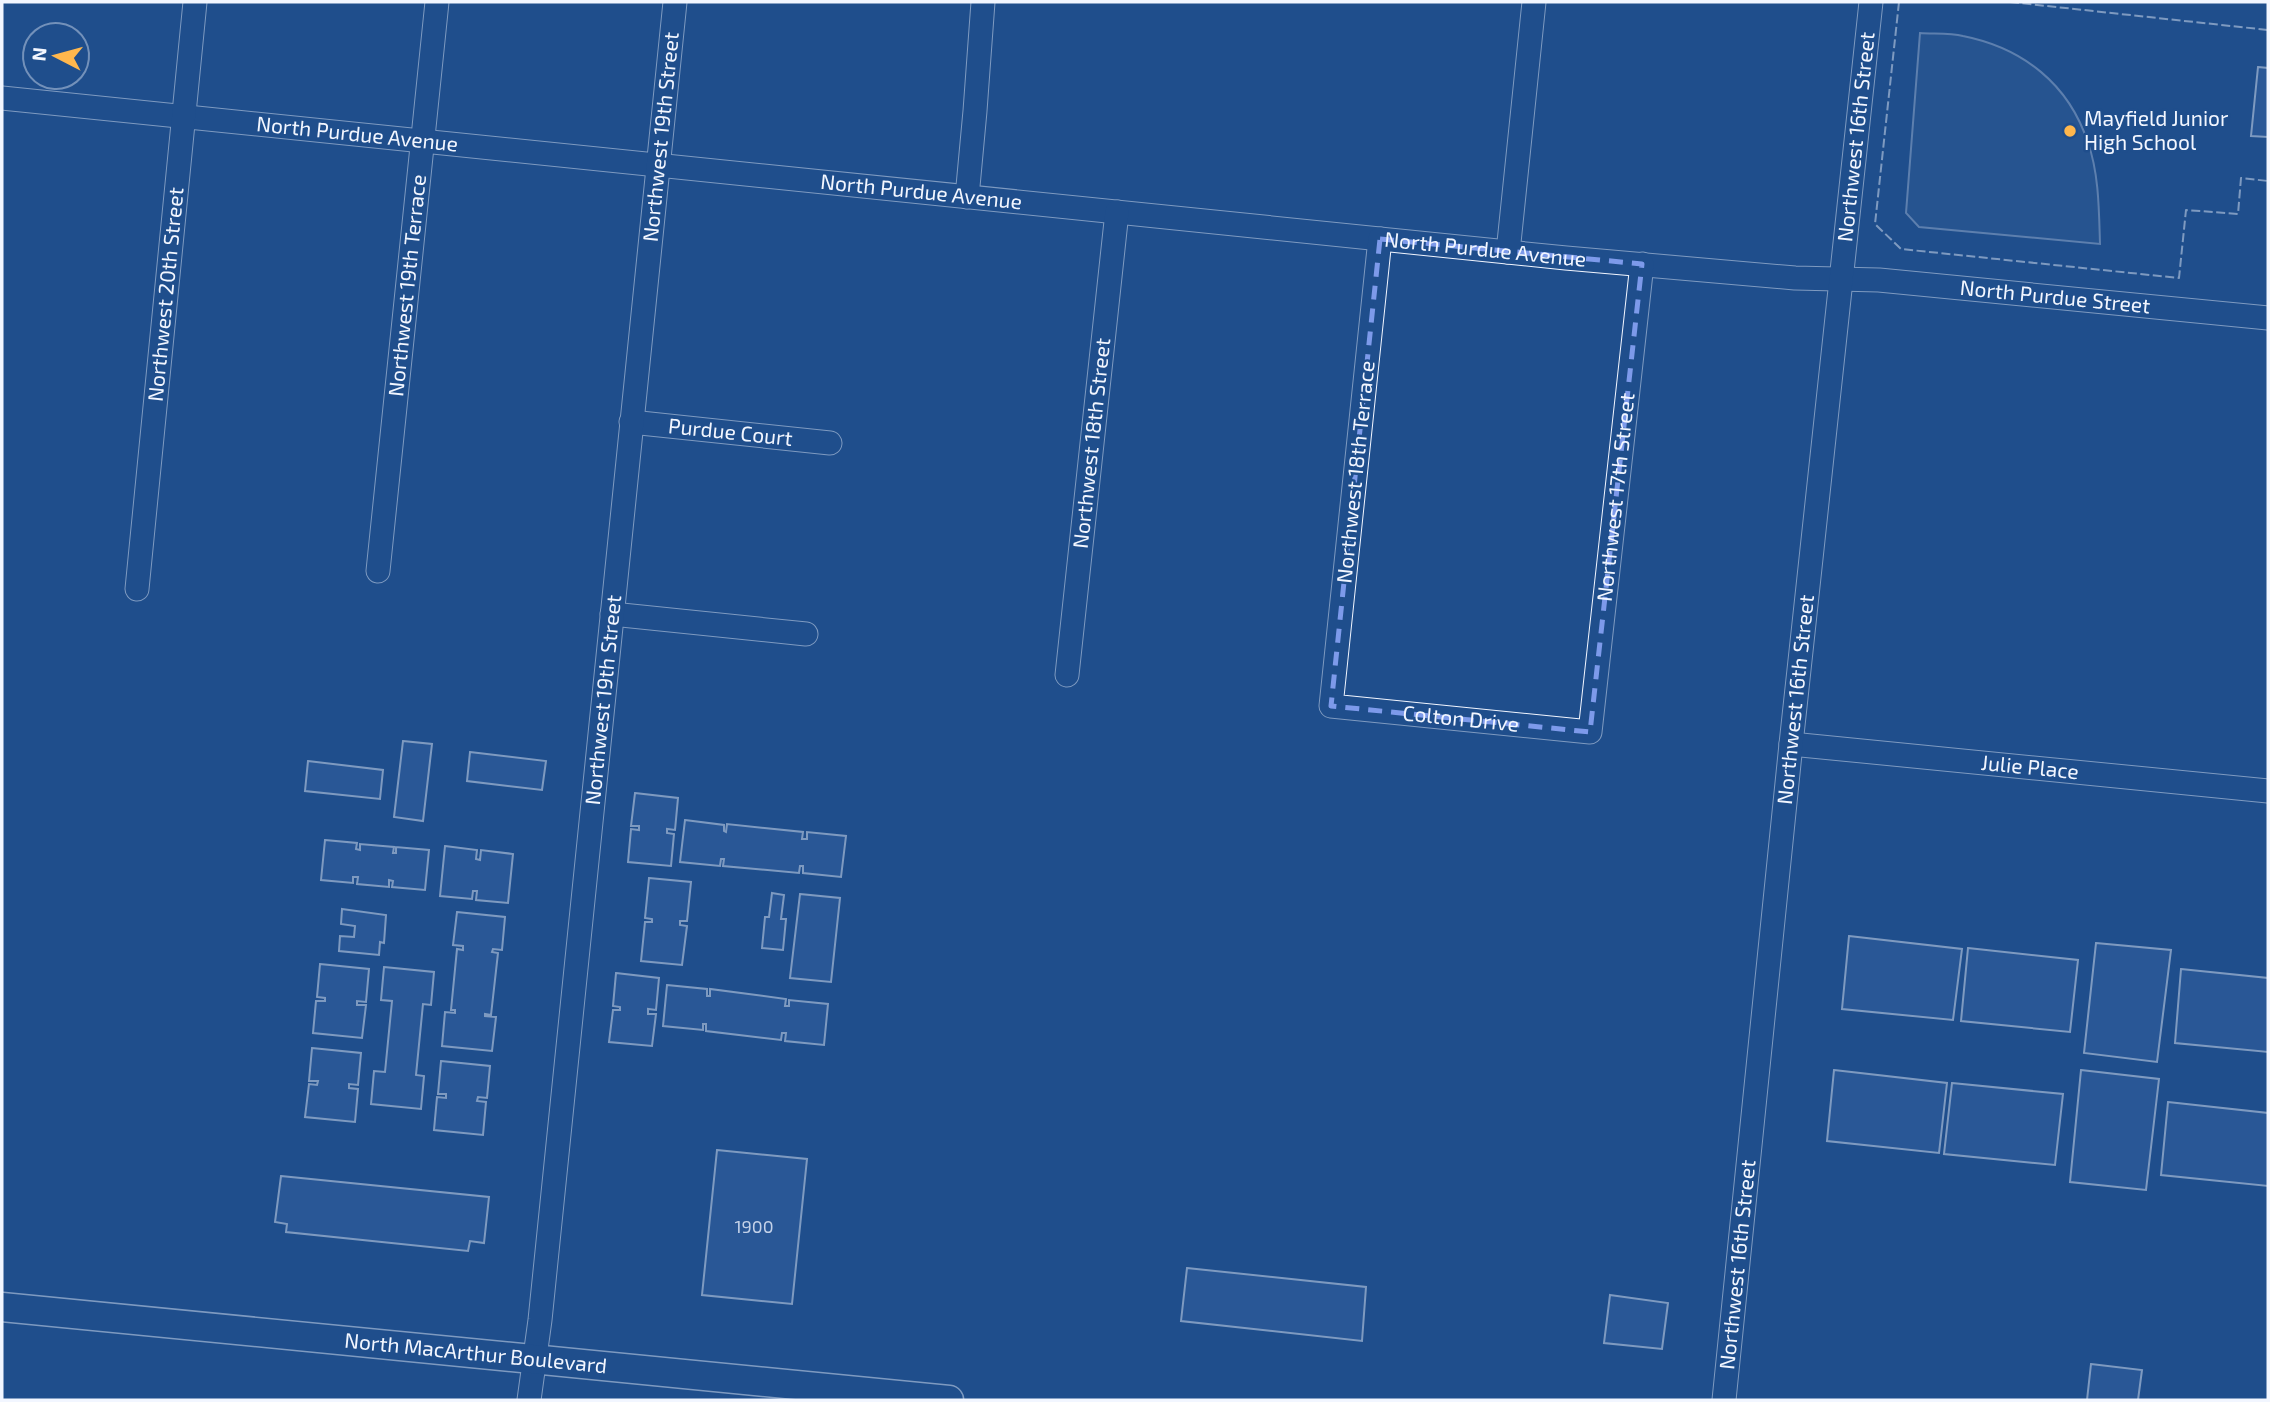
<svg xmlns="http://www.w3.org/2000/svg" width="2270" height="1402" font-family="'Exo 2',sans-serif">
<rect width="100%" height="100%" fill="#1f4e8c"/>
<path fill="#305b95" stroke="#a8bbd7" stroke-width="2" d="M1920 33C1934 34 1950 33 1963 36 2023 48 2069 84 2088 143 2099 173 2099 212 2100 244L1919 227 1906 213Z"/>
<path fill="#3563a3" stroke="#f2f6ff" stroke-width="2" d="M2258 67 2268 68V137L2251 136Z
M403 741 432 744 423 821 394 817Z
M470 752 546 761 542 790 467 781Z
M308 761 383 770 380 799 305 791Z
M635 793 678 798 675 830 667 829V833L674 834 671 866 628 862 631 829 639 830V826H631Z
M685 820 724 825V831L726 832 727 824 803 832 802 839H807V832L846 836 841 877 803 873V866H800L799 873 723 866 724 859H721L720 866 680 862Z
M325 840 357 843 356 849 360 850V844L394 847 393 853H396V847L429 850 425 890 392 887 393 881 389 880V887L357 884 358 877H353V883L321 880Z
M445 846 477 850 476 859 480 860 481 850 513 854 508 903 476 900 477 891H473L472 899 440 896Z
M649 878 691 882 687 921H680V925L687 926 682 965 641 961 645 922H652V919L645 918Z
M772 893 784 895 781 919H786L783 950 762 948 765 917H769Z
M800 894 840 898 831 982 790 978Z
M342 909 386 915 384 943 380 942 379 955 339 951 340 936 354 937 355 926 341 924Z
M457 912 505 917 502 950 493 949 492 952 498 953 491 1015 485 1014V1016L496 1017 492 1051 442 1046 445 1012 455 1013V1010H451L457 949 463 950V946L453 945Z
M1849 936 1962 949 1953 1020 1842 1009Z
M2096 943 2171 950 2157 1062 2084 1053Z
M1968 948 2078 960 2070 1032 1961 1021Z
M320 964 369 969 366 1002 357 1001V1005H366L362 1038 313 1033 316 1001H325V998L317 997Z
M384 967 434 972 431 1005 423 1004 416 1075 424 1076 421 1109 371 1104 374 1071 385 1072 392 1001 381 1000Z
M2181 969 2268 978V1052L2175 1043Z
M616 973 659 978 656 1010 648 1009V1014H656L652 1046 609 1042 613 1010H620V1007L613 1006Z
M667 985 707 989V996H710V989L786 999 785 1006H789V1000L828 1004 824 1045 785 1041 786 1033H782L781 1040 706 1031V1024H703V1030L663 1026Z
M312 1048 361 1053 358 1085 349 1084V1088L358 1089 355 1122 305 1117 309 1084 317 1085 318 1081H309Z
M441 1061 490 1066 487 1098 478 1097 477 1101 486 1102 483 1135 434 1130 437 1097 446 1098V1094H438Z
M1834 1070 1947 1083 1939 1153 1827 1141Z
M2081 1070 2159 1079 2146 1190 2070 1182Z
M1952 1083 2063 1094 2055 1165 1944 1154Z
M2168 1102 2268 1113V1186L2161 1175Z
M717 1150 807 1159 792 1304 702 1295Z
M281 1176 489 1197 484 1243 470 1241 468 1251 286 1232 287 1224 275 1222Z
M1187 1268 1366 1287 1362 1341 1181 1321Z
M1610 1295 1668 1303 1662 1349 1604 1343Z
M2091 1364 2142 1370 2138 1400H2087Z"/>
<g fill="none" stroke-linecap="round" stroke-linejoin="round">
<g stroke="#f2f6ff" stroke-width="25">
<g id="minor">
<path id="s1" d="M2 98 1566 258 1795 278 1879 280 2268 318"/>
<path d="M967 197 975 111 983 2"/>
<path id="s2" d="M1380 239 1331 706 1590 732 1642 264"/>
<path d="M1508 252 1534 2"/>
<path id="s3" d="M631 422 830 443"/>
<path id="s4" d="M378 571 437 2"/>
<path id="s5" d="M137 589 195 2"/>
<path d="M612 614 806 634"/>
<path id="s6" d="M1067 675 1117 212"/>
<path id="s7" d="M1791 744 2268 791"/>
<path id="s8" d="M529 1400 540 1320 675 2"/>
<path id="s9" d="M1724 1400 1791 744 1871 2"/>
</g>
</g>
<g stroke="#f2f6ff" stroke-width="31">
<g id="major">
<path id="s10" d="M2 1307 949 1400"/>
</g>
</g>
<use href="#minor" stroke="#1f4e8c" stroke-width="23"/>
<use href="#major" stroke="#1f4e8c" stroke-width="28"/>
<path stroke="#f2f6ff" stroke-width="2" stroke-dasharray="9 3.5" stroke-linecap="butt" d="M1899 2 1875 224 1901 249 2179 278 2186 210 2238 214 2241 178 2268 181
M2010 2 2268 30"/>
</g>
<path d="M0 0H2270V1402H0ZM1380 239 1642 264 1590 732 1331 706Z" fill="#1f4e8c" fill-opacity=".55" fill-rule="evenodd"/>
<path fill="none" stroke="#7d9aea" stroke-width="5" stroke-dasharray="14 9" stroke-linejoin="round" d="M1380 239 1642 264 1590 732 1331 706Z"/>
<circle fill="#ffb74d" stroke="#1f4e8c" stroke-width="2.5" cx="2070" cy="131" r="7"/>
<g text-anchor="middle" stroke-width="5" stroke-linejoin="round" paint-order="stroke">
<g font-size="18" fill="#c3d1e8">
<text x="754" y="1233">1900</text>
</g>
<g font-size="21" fill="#f2f6ff" stroke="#1f4e8c" text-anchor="start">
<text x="2084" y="126">Mayfield Junior<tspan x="2084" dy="24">High School</tspan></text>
</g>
<g font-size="21" fill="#f2f6ff" stroke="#1f4e8c">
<text dy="7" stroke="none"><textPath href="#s1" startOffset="357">North Purdue Avenue</textPath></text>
<text dy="7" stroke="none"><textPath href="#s8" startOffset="1270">Northwest 19th Street</textPath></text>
<text dy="7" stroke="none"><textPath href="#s9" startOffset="1270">Northwest 16th Street</textPath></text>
<text dy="7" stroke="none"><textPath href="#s1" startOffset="924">North Purdue Avenue</textPath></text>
<text dy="7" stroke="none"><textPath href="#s1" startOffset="1491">North Purdue Avenue</textPath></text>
<text dy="7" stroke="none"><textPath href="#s4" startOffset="287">Northwest 19th Terrace</textPath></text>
<text dy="7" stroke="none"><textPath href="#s5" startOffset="296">Northwest 20th Street</textPath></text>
<text dy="7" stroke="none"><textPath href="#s1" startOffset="2063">North Purdue Street</textPath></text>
<text dy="7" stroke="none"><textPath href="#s3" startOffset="100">Purdue Court</textPath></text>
<text dy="7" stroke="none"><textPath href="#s6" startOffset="233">Northwest 18th Street</textPath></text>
<text transform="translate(1356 472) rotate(-84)" y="7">Northwest 18th Terrace</text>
<text dy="7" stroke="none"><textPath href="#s2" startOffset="966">Northwest 17th Street</textPath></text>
<text dy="7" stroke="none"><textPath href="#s8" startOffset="704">Northwest 19th Street</textPath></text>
<text dy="7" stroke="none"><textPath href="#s9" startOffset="704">Northwest 16th Street</textPath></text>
<text dy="7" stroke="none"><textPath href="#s2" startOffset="600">Colton Drive</textPath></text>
<text dy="7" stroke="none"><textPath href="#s7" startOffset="240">Julie Place</textPath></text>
<text dy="7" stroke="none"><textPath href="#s9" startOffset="136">Northwest 16th Street</textPath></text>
<text dy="7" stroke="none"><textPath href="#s10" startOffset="476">North MacArthur Boulevard</textPath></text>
</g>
</g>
<rect width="2270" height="1402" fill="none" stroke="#f2f6ff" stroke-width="7"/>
<g transform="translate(56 56) rotate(276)"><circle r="33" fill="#1f4e8c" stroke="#7391ba" stroke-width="2"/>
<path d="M0-5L12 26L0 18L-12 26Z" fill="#ffb74d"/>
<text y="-10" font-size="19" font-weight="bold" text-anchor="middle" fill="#f2f6ff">N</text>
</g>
</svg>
